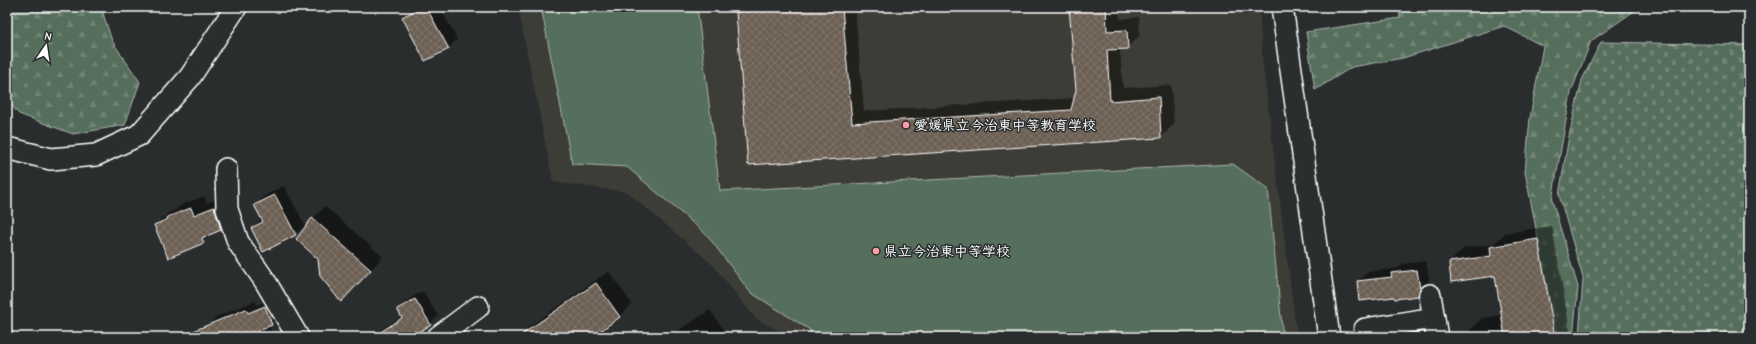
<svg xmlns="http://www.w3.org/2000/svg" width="1756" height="344" font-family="'Comic Neue','Klee One',sans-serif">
<defs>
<pattern id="forest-firs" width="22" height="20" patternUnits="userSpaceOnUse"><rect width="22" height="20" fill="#566e5c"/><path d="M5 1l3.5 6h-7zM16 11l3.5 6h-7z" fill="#6f8474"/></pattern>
<pattern id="cemetery-stones" width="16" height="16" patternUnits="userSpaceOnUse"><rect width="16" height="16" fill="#566e5c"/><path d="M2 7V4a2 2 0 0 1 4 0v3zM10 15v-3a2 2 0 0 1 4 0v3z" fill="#6f8474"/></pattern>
<pattern id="building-cross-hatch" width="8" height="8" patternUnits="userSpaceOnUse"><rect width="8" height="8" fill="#6c5e52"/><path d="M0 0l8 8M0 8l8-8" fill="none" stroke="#82766c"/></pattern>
</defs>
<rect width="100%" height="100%" fill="#2a2d2e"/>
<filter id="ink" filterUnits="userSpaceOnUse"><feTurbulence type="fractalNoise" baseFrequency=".025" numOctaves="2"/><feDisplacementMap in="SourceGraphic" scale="8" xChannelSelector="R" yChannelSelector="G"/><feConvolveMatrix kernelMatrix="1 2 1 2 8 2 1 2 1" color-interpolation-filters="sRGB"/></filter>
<g filter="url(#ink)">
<path fill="#3e3c39" d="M518 7H1259L1263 67 1297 337H791L756 319 713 265 627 192 553 182Z"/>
<path fill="url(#forest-firs)" stroke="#aab6ae" d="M7 7H101L112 41 140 82 125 125 73 134 19 114 7 100Z
M1399 7H1640L1591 41 1571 92 1552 200 1578 287 1573 337H1557L1525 172 1530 118 1543 46 1504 26 1403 58 1352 67 1315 90 1306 32 1400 18Z"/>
<path fill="url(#cemetery-stones)" stroke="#aab6ae" d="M1601 42 1749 45V337H1579L1583 278 1559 195 1569 136 1582 80Z"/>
<path fill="#566e5c" stroke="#aab6ae" d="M541 7H697L720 191 1233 164 1268 189 1283 337H812L810 330 750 292 707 235 627 167 572 164Z"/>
<path fill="#0007" d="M415 7H440L457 39 448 48 403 18Z
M736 7H855L864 111 1075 98 1077 90 1070 7H1119L1120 19 1139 17 1140 35 1127 48 1120 49 1123 88 1171 85 1174 124 1161 137 748 164Z
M284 186 305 225 295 234 252 228 262 219 255 206 264 196Z
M227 195 234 217 221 229 213 233 203 242 155 225 168 213 177 209 181 205 204 196 207 203Z
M325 206 383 257 353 288 319 258 313 219Z
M1552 226 1571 337H1469L1468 332 1482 318 1502 315 1496 275 1450 262 1464 248 1494 244 1505 233Z
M1426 261 1429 279 1427 286 1418 295 1395 296 1358 281 1368 272 1398 268 1402 264Z
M609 271 632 304 620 317 590 337H514Z
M423 291 438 316 430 324 409 337H370L402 316 398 310 406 301Z
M273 298 280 315 269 325 274 337H212L207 326 216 317 255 301 257 305Z
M710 310 724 330 717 337H668Z
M1434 326 1438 337H1374Z"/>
<path fill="url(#building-cross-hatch)" stroke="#fff" d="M422 7H426L449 49 425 61 402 17Z
M803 7H842L852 123 1071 110 1076 90 1069 7H1106L1107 31 1127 30 1128 49 1107 50 1110 101 1159 97 1161 138 748 165 736 12Z
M275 195 296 235 263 252 251 228 263 222 254 205Z
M214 207 221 230 202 238 204 243 168 258 154 225 168 219 167 217 191 208 194 215Z
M312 218 371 270 341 302 320 276 318 259 296 239Z
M1538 239 1555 337H1505L1495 276 1451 282 1449 262 1491 256 1490 247Z
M1417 270 1420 289 1418 296 1395 299 1394 297 1359 301 1357 281 1392 277 1391 273Z
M596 283 620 317 592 337H518Z
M415 299 431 325 410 337H373L402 318 397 309Z
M265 306 272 325 259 330 262 337H179L246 309 248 313Z"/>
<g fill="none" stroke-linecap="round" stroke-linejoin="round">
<g stroke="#fff" stroke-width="24">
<path id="street" d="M1282 7 1329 337
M7 148 51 159 96 155 139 135 190 77 236 7
M226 169 227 209 238 242 265 281 298 337
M1430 295 1437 337
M1365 329 1434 318
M438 337 478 307"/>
</g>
<use href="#street" stroke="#2a2d2e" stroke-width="21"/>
</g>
</g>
<g fill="#ff9aa2" stroke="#2a2d2e" stroke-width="1.5">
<circle cx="906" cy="125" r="4"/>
<circle cx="876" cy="251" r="4"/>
</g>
<g text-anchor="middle" stroke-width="3" stroke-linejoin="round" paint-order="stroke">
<g font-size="14" font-weight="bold" fill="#fff" stroke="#2a2d2e" text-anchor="start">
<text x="914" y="130">愛媛県立今治東中等教育学校</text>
<text x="884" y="256">県立今治東中等学校</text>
</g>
</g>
<rect width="1756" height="344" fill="none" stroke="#2a2d2e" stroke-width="24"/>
<rect x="12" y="12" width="1732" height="320" fill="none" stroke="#fff" stroke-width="1.5" filter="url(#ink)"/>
<g transform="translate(46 46) rotate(13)" stroke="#2a2d2e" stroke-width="3" paint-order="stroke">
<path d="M0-3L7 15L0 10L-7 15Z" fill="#ffffff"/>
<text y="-6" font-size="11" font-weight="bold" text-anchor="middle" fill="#ffffff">N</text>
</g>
</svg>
